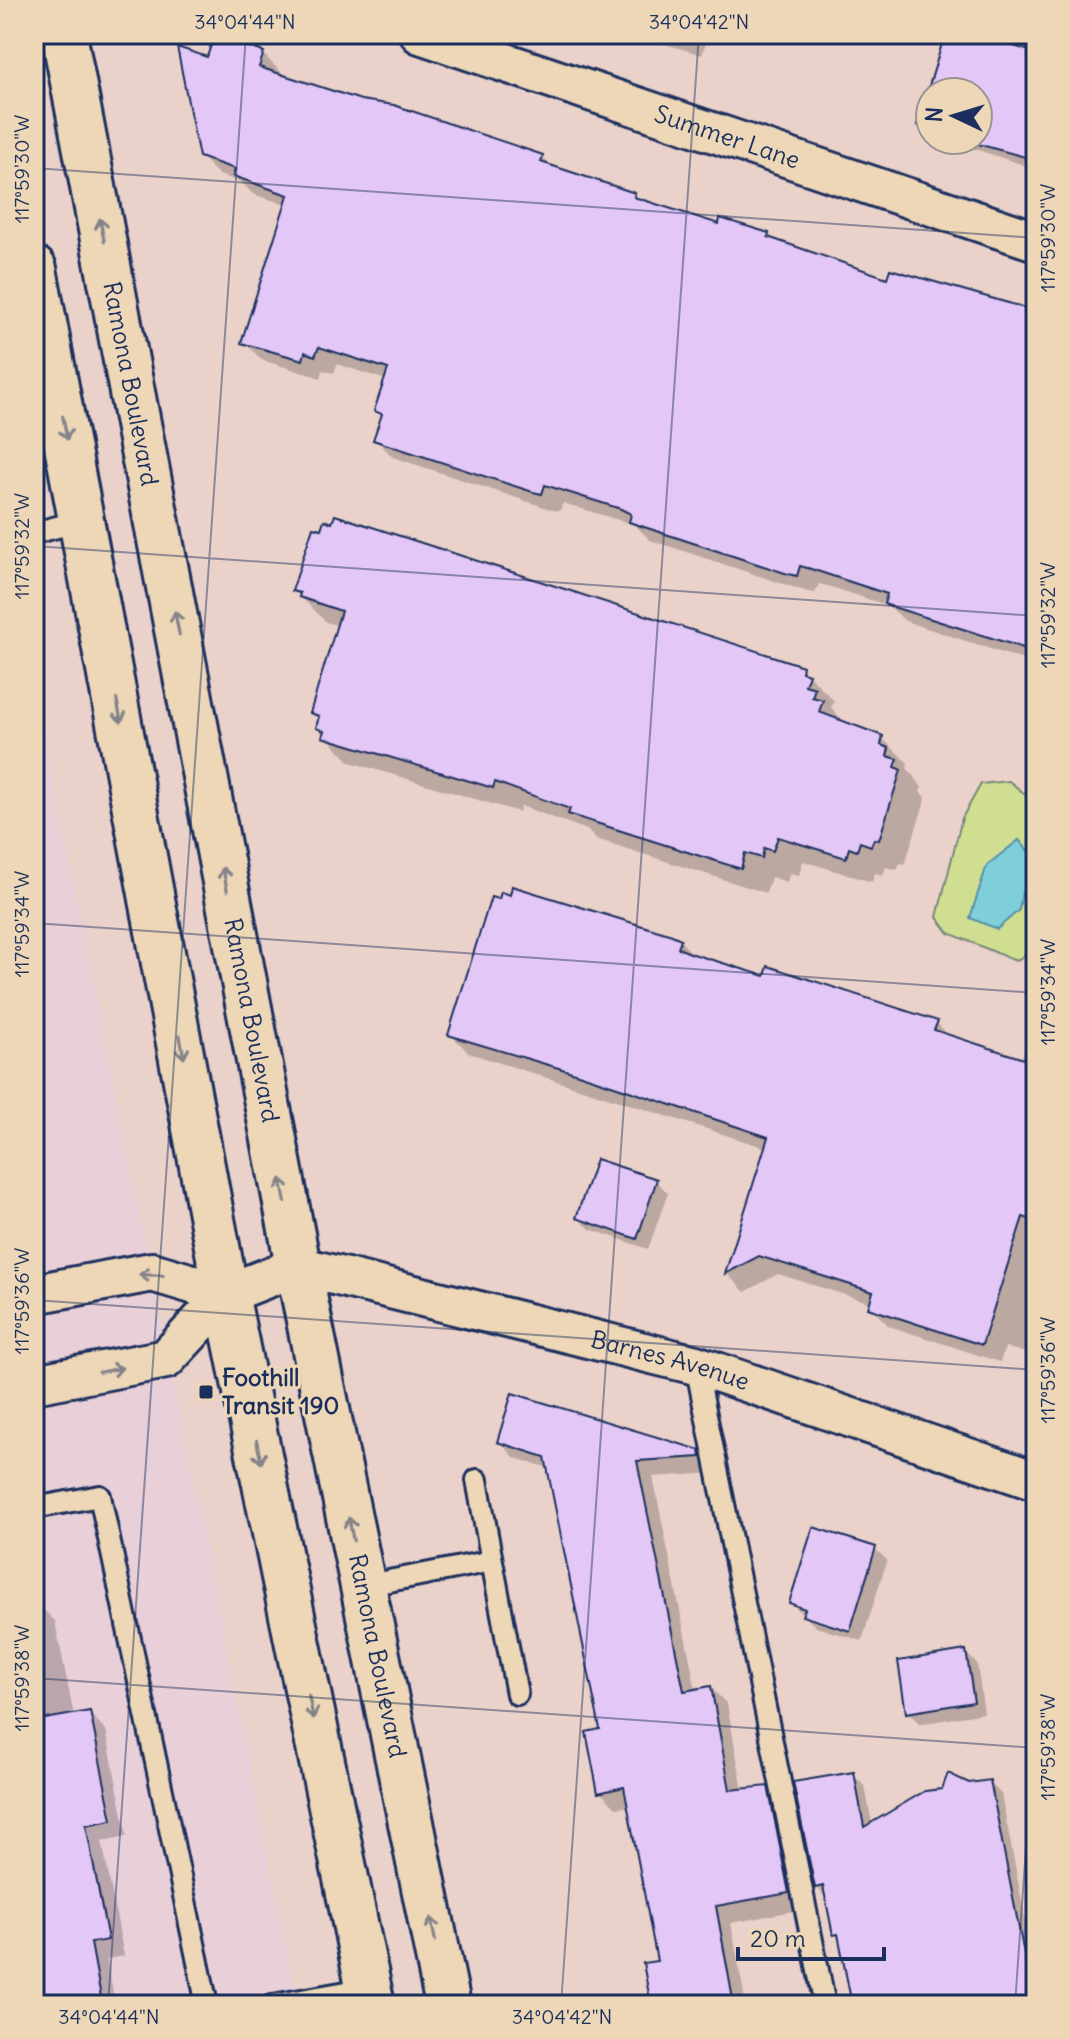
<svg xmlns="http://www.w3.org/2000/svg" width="1070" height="2039" font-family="Delius,sans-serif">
<rect width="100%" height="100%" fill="#ead2ca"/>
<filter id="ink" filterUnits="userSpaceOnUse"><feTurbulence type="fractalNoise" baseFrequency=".0125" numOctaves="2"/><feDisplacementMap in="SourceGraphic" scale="16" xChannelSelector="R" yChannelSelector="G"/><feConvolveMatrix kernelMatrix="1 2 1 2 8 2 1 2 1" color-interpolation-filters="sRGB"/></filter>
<g filter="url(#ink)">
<path fill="#e8cfd8" d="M34 686 298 2005H34Z"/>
<path fill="#d0de91" stroke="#768678" stroke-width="2" d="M1009 781 1036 803V909L1033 913 1036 917V947L1016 961 949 933 937 917 962 818 981 784Z"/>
<path fill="#7fcfdb" stroke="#578fa9" stroke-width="2" d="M1019 840 1036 860V880L1022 892 1019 910 997 929 970 918 987 865Z"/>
<path fill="#0003" d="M632 34H709L702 55Z
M947 34H997L1036 46V169L947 140H978V92H934Z
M263 54 281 72 280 76 542 157 554 168 634 195 642 202 720 226 768 235 774 241 888 280 968 296 970 292 1036 313V664L905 621 889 606 831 587 819 584 815 593 808 592 650 540 635 525 563 503 560 511 553 510 393 457 375 439 383 416 377 410 386 380 337 364 334 373 323 370 321 378 262 360 244 342 287 205 253 194 241 182 219 175 200 156 209 60Z
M294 590 802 668 834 701 831 707 843 723 882 738 908 763 907 768 922 787 920 792 926 797 905 864 900 863 897 870 886 867 883 875 875 873 872 882 803 861 799 875 790 873 787 882 771 877 766 893 596 839 587 830 521 806 519 812 350 762 318 728 320 721 312 713 339 626 326 622Z
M680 941 696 957 936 1023 951 1037 1021 1060 1024 1050 1036 1054V1356L1005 1347 1000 1362 889 1326 870 1307 871 1303 778 1274 745 1292 727 1274 766 1148 469 1053 450 1034Z
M656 1181 668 1193 648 1249 590 1229 578 1218Z
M499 1441 699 1452 716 1469 717 1473 653 1477 696 1690 711 1688 727 1704 743 1791 767 1789 784 1805 804 1909 731 1923 746 2005H653L660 1962 630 1806 616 1808 600 1792 603 1731 550 1468 515 1458Z
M875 1549 887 1560 862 1641 816 1627 791 1603Z
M34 1589 37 1604 55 1621 74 1716 89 1713 106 1730 127 1836 102 1841 124 1956 107 1959 115 2005H34Z
M965 1652 977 1664 984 1713 920 1724 908 1712Z
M853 1775 865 1786 872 1824 969 1785 989 1782 1001 1794 1036 1974V2005H854L841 1941 835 1934 827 1898 816 1887Z"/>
<path fill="#e3c8f7" stroke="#1b2f5e" stroke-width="2" d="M945 34H975L1036 53V160L963 140H978V92H930V129L917 125Z
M214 36 264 52 259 67 361 100 394 105 543 155 541 162 635 193 634 197 719 224 720 218 769 233 768 237 887 278 890 269 1036 311V652L893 607 884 604 887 594 811 569 800 566 797 576 788 574 629 522 631 514 621 509 545 485 542 494 533 492 373 440 382 414 374 411 388 369 319 347 315 356 305 352 303 360 241 343 288 195 233 176 235 169 199 157 177 47 207 57Z
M335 515 803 666 802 672 809 674 805 685 815 688 812 697 823 700 819 712 883 736 881 745 889 748 887 756 898 759 895 767 901 770 879 840 874 839 871 846 860 842 857 851 849 848 846 858 778 837 773 851 764 848 762 858 745 853 741 869 568 814 570 809 495 782 493 788 322 737 324 731 316 728 319 716 310 713 341 611 299 597 300 593 292 591 313 527 321 529 324 520 332 523Z
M512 886 672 935 681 939 678 948 690 953 765 976 768 966 938 1021 934 1030 1036 1063V1221L1023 1217 982 1345 868 1308 873 1292 759 1256 725 1274 768 1137 572 1072 448 1035 491 897 499 899 501 892 510 895Z
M596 1159 657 1179 637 1239 576 1218Z
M512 1393 700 1450 701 1457 637 1461 684 1691 711 1686 730 1790 768 1786 789 1893 716 1906 734 2005H651L643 1963 657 1961 624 1787 598 1793 586 1732 600 1729 545 1457 497 1442Z
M813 1527 876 1547 850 1631 802 1616 805 1609 789 1603Z
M966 1650 974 1702 906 1713 898 1661Z
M90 1711 112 1820 86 1825 108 1940 91 1943 101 1997 60 2005H34V1721Z
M854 1772 864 1827 925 1791 942 1789 948 1773 969 1783 990 1780 1034 2005H852L838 1934 833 1935 823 1886 815 1888 793 1782Z"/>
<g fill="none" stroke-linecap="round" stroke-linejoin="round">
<g stroke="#1b2f5e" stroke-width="26">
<path id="service" d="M34 533 84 520
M696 1365 825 2005
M477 1480 492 1561
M34 1508 100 1496 207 2005
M363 1586 492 1561 517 1694
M273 2005 369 1988"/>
</g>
<g stroke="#1b2f5e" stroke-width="44">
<g id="minor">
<path id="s1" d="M420 34 1036 241"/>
<path d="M34 1294 152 1272 226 1294"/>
<path id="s2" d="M34 1384 166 1359 226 1294 298 1266 696 1365 1036 1481"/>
</g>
</g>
<g stroke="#1b2f5e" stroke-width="50">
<g id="primary">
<path id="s3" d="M64 34 298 1266 448 2005"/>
<path d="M34 269 226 1294 372 2005"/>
</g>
</g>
<use href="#service" stroke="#edd7b6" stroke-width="20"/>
<use href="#minor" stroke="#edd7b6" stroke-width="38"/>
<use href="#primary" stroke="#edd7b6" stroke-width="44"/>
</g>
<defs><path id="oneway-shaft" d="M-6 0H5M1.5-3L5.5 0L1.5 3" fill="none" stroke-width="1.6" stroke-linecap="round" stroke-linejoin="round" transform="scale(2)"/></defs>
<g stroke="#84838a">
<use href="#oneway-shaft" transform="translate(102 230) rotate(-101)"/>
<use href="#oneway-shaft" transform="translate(65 428) rotate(79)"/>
<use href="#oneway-shaft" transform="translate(177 623) rotate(-101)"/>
<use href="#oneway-shaft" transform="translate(119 711) rotate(79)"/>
<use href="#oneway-shaft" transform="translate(225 879) rotate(-101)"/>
<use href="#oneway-shaft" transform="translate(182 1047) rotate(80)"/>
<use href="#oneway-shaft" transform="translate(283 1190) rotate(-101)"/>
<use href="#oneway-shaft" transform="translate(151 1275) rotate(-178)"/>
<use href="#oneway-shaft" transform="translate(111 1370) rotate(-11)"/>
<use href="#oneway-shaft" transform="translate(259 1452) rotate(78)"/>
<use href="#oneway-shaft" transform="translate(351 1529) rotate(-101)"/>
<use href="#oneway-shaft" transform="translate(311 1707) rotate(78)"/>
<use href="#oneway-shaft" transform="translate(433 1929) rotate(-101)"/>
</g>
</g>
<path fill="none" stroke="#1b2f5e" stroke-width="2" stroke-opacity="0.45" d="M34 168 1036 238M34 546 1036 616M34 923 1036 993M34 1300 1036 1370M34 1678 1036 1748M108 2005 246 34M561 2005 699 34M1015 2005 1036 1704"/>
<rect fill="#1b2f5e" stroke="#edd7b6" stroke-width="3" x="198" y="1384" width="16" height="16" rx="4"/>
<g text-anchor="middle" stroke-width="6" stroke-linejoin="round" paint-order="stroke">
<g font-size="24" fill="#1b2f5e" stroke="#edd7b6">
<text dy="8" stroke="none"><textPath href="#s1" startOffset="324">Summer Lane</textPath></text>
<text dy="8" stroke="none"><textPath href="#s3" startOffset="356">Ramona Boulevard</textPath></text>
<text dy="8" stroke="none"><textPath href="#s3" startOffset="1004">Ramona Boulevard</textPath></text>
<text dy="8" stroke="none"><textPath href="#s2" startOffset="684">Barnes Avenue</textPath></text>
<text dy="8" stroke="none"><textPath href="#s3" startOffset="1652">Ramona Boulevard</textPath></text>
</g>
<g font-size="24" font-weight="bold" fill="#1b2f5e" stroke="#edd7b6" text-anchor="start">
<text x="222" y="1386">Foothill<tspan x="222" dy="28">Transit 190</tspan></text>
</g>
</g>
<rect width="1070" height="2039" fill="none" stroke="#edd7b6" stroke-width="88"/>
<g transform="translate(954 116) rotate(274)"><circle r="38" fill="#edd7b6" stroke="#999493" stroke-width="2"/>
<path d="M0-6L14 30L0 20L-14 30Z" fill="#1b2f5e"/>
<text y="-12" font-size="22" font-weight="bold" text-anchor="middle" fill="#1b2f5e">N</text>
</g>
<path d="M738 1947v12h146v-12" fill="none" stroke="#1b2f5e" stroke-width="4"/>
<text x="750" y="1947" font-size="24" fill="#1b2f5e" stroke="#edd7b6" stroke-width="6" paint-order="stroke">20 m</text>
<rect x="44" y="44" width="982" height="1951" fill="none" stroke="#1b2f5e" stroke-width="3"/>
<g font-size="20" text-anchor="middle" fill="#1b2f5e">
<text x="245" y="29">34°04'44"N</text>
<text x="699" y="29">34°04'42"N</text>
<text transform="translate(22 169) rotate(-90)" y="7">117°59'30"W</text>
<text transform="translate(1048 238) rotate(-90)" y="7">117°59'30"W</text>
<text transform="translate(22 546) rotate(-90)" y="7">117°59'32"W</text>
<text transform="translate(1048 615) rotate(-90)" y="7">117°59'32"W</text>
<text transform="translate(22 924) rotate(-90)" y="7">117°59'34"W</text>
<text transform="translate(1048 992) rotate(-90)" y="7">117°59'34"W</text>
<text transform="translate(22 1301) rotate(-90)" y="7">117°59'36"W</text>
<text transform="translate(1048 1370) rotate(-90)" y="7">117°59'36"W</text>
<text transform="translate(22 1678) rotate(-90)" y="7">117°59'38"W</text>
<text transform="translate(1048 1747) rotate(-90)" y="7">117°59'38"W</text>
<text x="109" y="2024">34°04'44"N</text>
<text x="562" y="2024">34°04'42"N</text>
</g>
</svg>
